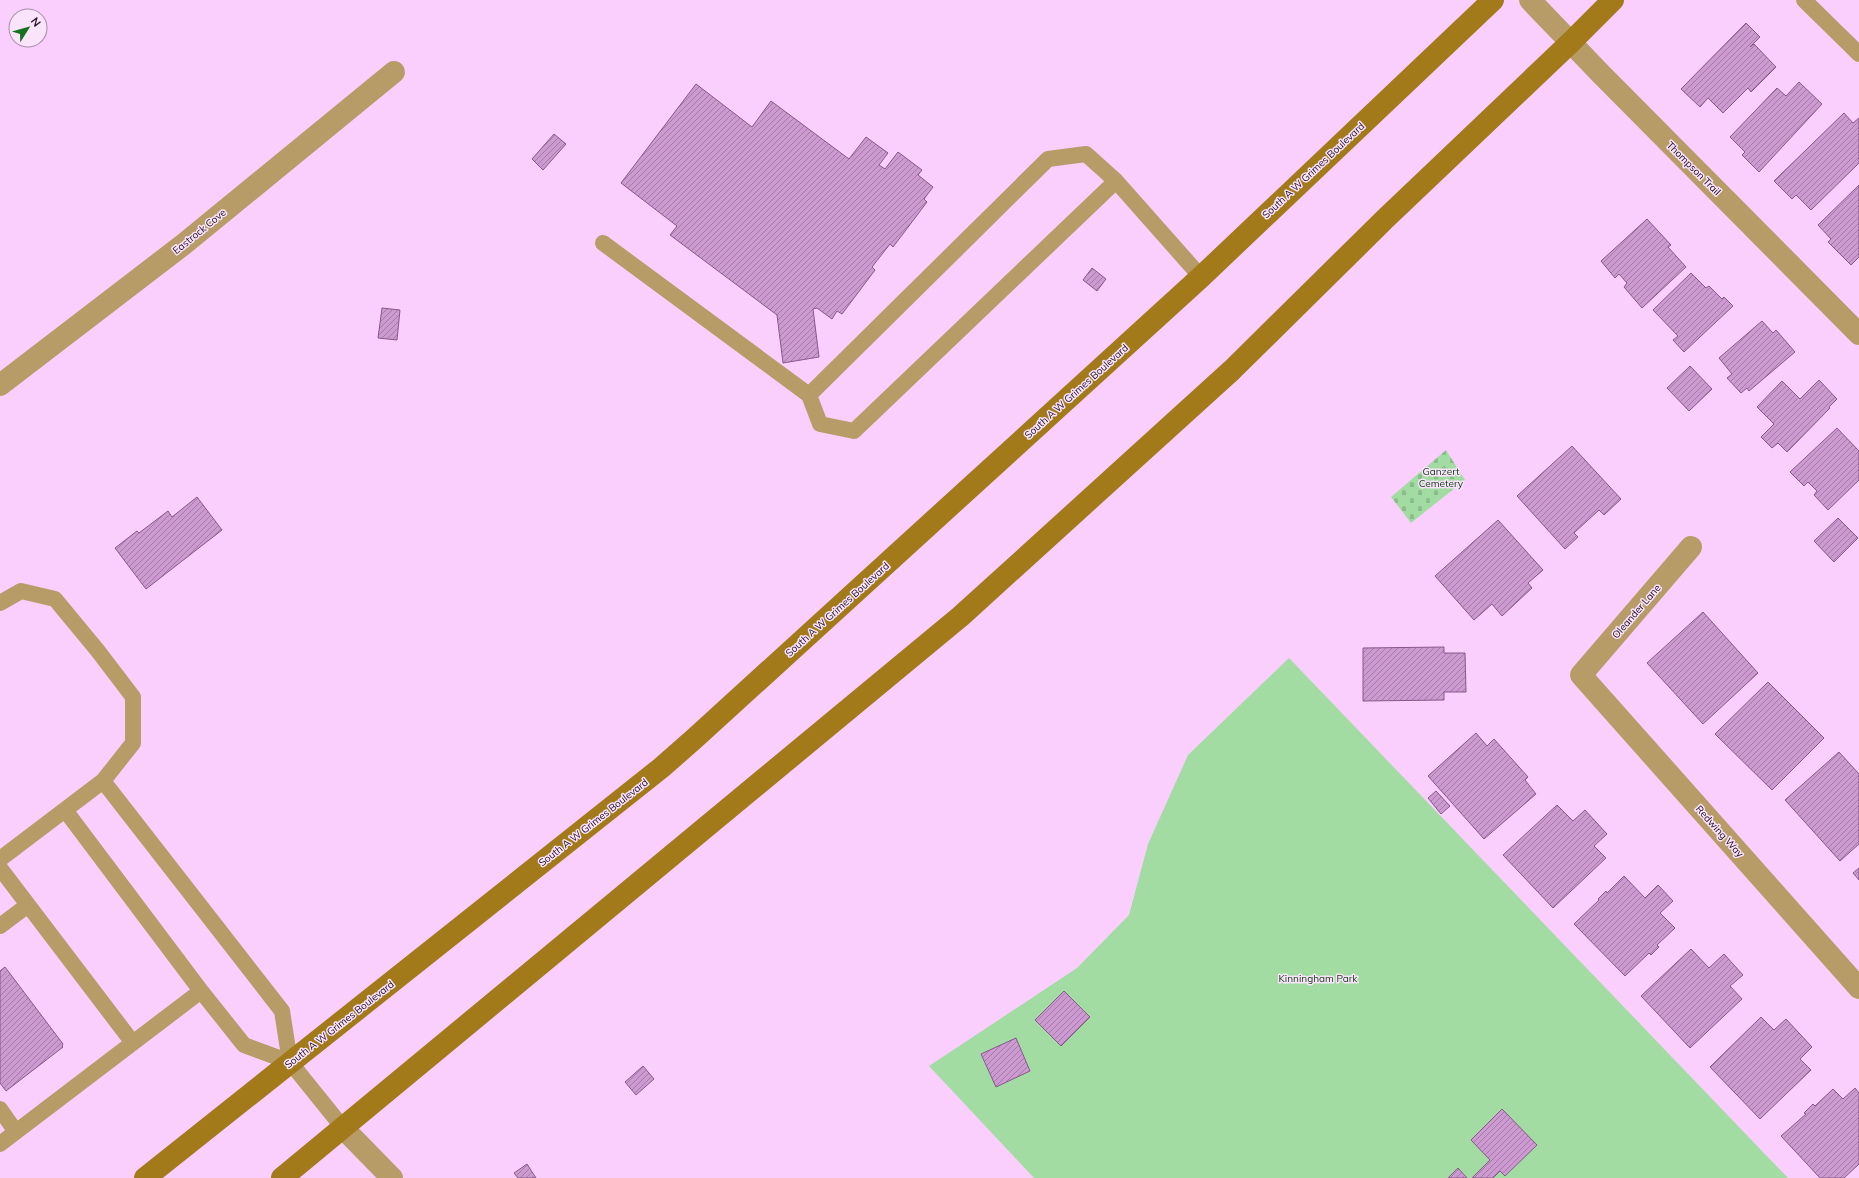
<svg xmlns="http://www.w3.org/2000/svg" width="1859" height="1178" font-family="Mulish,sans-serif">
<defs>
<pattern id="cemetery-stones" width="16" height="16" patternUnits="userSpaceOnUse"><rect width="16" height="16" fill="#a3dca2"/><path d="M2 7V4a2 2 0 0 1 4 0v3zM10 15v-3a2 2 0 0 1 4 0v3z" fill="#8cbc8b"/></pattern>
<pattern id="building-hatch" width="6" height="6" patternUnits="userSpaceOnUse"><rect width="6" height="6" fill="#cc99d0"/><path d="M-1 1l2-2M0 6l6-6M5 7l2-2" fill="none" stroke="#a57ba8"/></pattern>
</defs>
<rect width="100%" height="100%" fill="#facffd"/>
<path fill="url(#cemetery-stones)" d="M1446 450 1465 480 1411 523 1391 497Z"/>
<path fill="#a3dca2" d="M1289 658 1788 1178H1034L929 1066 1077 968 1129 915 1148 844 1188 755Z"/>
<path fill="url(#building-hatch)" stroke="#87578b" d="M1746 23 1760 37 1750 47 1754 44 1776 67 1751 92 1748 88 1723 113 1708 98 1700 107 1681 89Z
M1799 82 1822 104 1759 172 1742 155 1745 152 1730 137 1777 88 1786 96Z
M696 84 752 127 771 101 849 159 866 137 888 153 879 165 885 169 898 152 922 170 918 175 933 187 924 199 927 202 893 247 890 244 872 267 875 270 842 314 837 311 832 319 817 308 813 309 819 357 783 363 777 315 670 235 677 226 621 183Z
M1844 113 1853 123 1859 118V163L1811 210 1796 195 1792 199 1774 181Z
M554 134 566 144 543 170 532 159Z
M1859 185V257L1851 265 1828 242 1831 239 1818 225Z
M1647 219 1671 245 1668 247 1686 267 1642 308 1624 287 1627 283 1619 274 1615 278 1601 261Z
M1092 268 1106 279 1097 291 1083 280Z
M1691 273 1706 288 1709 286 1722 299 1724 297 1733 306 1684 352 1673 340 1678 336 1653 310Z
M382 308 400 310 397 340 378 338Z
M1762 321 1773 333 1776 330 1795 352 1749 391 1747 388 1741 393 1727 378 1732 374 1719 358Z
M1690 366 1712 389 1689 411 1667 388Z
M1819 380 1837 399 1829 407 1830 408 1787 452 1778 443 1772 448 1761 437 1774 424 1757 407 1782 381 1800 399Z
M1837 428 1859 451V480L1828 510 1814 495 1817 491 1808 482 1804 486 1790 472Z
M1572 446 1621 499 1604 515 1599 510 1574 533 1578 537 1565 549 1517 496Z
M197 497 222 530 146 589 115 548 137 531 139 533 168 511 172 517Z
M1838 518 1858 538 1834 562 1814 541Z
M1498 520 1543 570 1528 583 1532 588 1502 616 1492 604 1474 620 1435 576Z
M1703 612 1758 673 1703 724 1647 663Z
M1444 647V653H1465L1466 692H1444V700L1363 701V648Z
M1768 682 1824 738 1772 790 1715 734Z
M1476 733 1487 746 1494 739 1528 777 1525 780 1536 794 1484 839 1428 776Z
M1839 752 1859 774V844L1840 861 1785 800Z
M1436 791 1450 806 1441 814 1428 798Z
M1557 805 1573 821 1585 810 1607 834 1594 846 1606 858 1553 908 1503 855Z
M1859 868V880L1853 873Z
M1624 876 1645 898 1658 885 1673 901 1660 913 1675 928 1657 945 1659 947 1651 955 1649 953 1625 976 1574 924 1599 900 1598 899 1606 891 1607 893Z
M1691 949 1709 968 1724 954 1743 975 1730 986 1742 999 1690 1048 1641 996Z
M5 967 63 1044 62 1046 63 1047 6 1091 0 1083V971Z
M1064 991 1090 1017 1061 1046 1035 1020Z
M1761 1017 1774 1030 1786 1019 1812 1047 1800 1059 1811 1070 1760 1119 1710 1067Z
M1016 1038 1030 1071 996 1087 981 1054Z
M643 1066 654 1079 636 1095 625 1082Z
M1855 1088 1859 1093V1164L1844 1178H1820L1781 1136 1806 1114 1804 1113 1813 1104 1815 1106 1833 1089 1843 1099Z
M1502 1109 1537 1145 1505 1176 1500 1171 1493 1178H1472L1490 1160 1471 1140Z
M527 1164 536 1178H518L514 1173Z
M1458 1168 1467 1178H1448Z"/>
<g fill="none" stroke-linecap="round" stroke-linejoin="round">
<path stroke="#b79c67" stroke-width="16" d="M1804 0 1859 54
M1116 181 854 431 820 424 809 395 1048 159 1086 154 1116 181 1201 277
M603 243 809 395
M0 603 21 591 55 599 98 651 133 697V743L103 781 0 859
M103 781 282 1011 290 1062 344 1129
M65 810 201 991
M0 868 133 1043
M0 926 28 905
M0 1109 16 1132
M0 1144 201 991 244 1045 290 1062"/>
<path stroke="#b79c67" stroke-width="22" d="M1530 0 1602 75 1859 334
M0 385 184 244 394 72
M1691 547 1581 675 1859 988
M344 1129 392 1178"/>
<path stroke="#a27a19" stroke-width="22" d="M145 1178 661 768 694 739 1201 277 1493 0
M282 1178 961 616 1232 370 1385 219 1570 43 1613 0"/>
</g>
<g text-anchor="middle" stroke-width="3" stroke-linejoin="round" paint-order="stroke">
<g font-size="10" fill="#210f23" stroke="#fae4fc">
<text transform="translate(1694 168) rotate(45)" y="4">Thompson Trail</text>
<text transform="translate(1313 170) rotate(-43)" y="4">South A W Grimes Boulevard</text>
<text transform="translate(199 231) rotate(-39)" y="4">Eastrock Cove</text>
<text transform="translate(1076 391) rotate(-42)" y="4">South A W Grimes Boulevard</text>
<text transform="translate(837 609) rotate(-42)" y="4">South A W Grimes Boulevard</text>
<text transform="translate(1636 611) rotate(-49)" y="4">Oleander Lane</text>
<text transform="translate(593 822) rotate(-38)" y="4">South A W Grimes Boulevard</text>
<text transform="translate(1720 831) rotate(48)" y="4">Redwing Way</text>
<text transform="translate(339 1024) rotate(-38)" y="4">South A W Grimes Boulevard</text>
</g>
<g font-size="10" fill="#0e3a10" stroke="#fae4fc">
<text x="1441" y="475">Ganzert<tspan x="1441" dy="12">Cemetery</tspan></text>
<text x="1318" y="982">Kinningham Park</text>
</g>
</g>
<g transform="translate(28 28) rotate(53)"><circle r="19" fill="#fae4fc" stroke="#a38fa5"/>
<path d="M0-3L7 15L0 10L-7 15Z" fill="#17721f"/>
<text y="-6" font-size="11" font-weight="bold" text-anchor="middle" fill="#210f23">N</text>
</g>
</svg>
